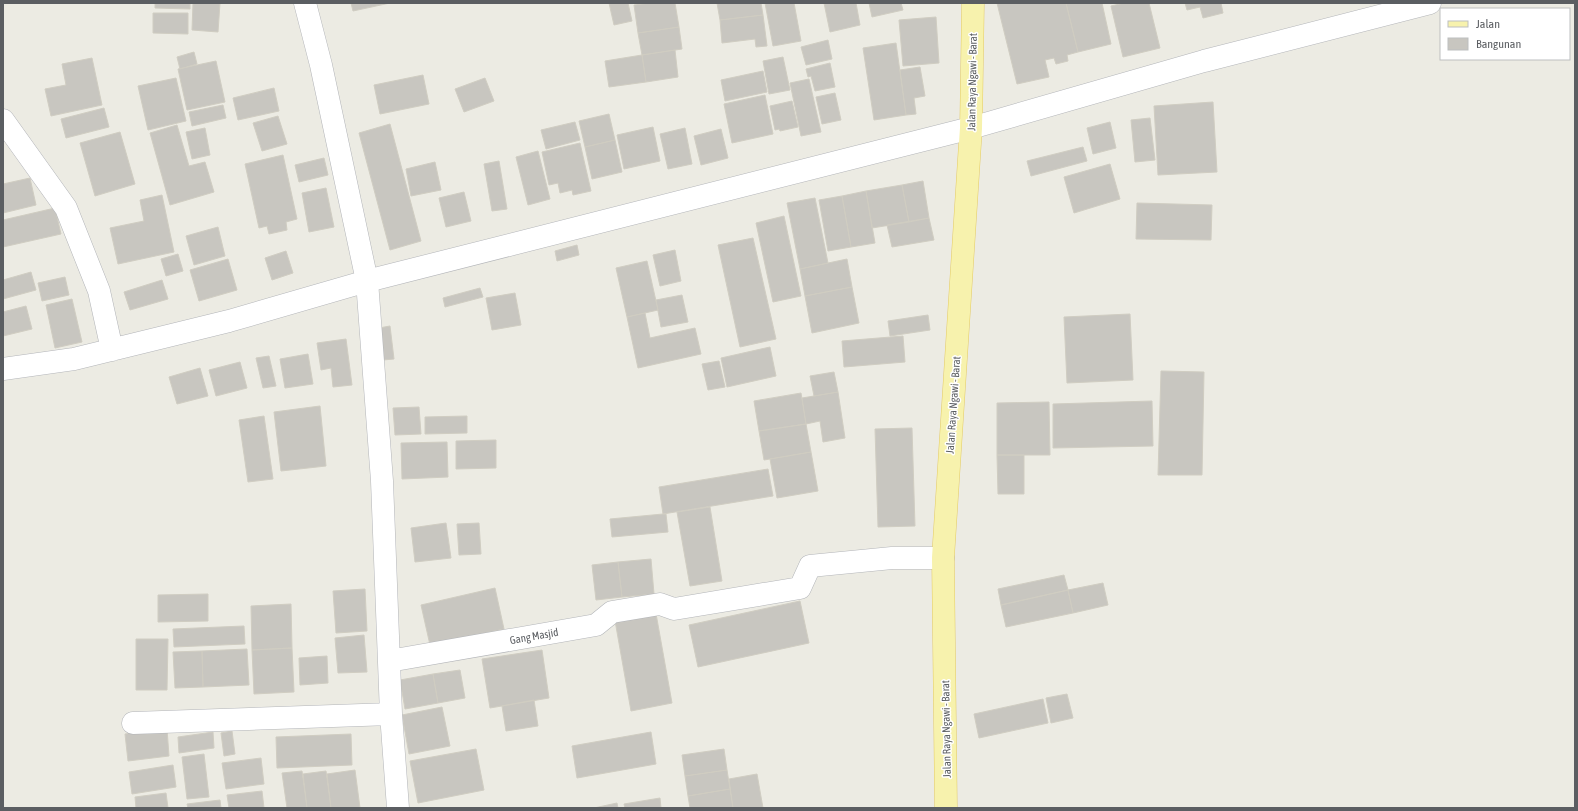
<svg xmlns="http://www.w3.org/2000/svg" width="1578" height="811" font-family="'Asap Condensed',sans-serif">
<rect width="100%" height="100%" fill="#ecebe3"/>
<path fill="#c8c6c0" stroke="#d0cdc2" d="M155 3H190V9L155 8Z
M193 3H220L218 32 192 30Z
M351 3H390L353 11Z
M609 3H628L632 21 614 25Z
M650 3H675L679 27 638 33 634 5Z
M717 3H761L763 15 720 20Z
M765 3H794L801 41 773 46Z
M824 3H856L860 25 830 32Z
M869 3H901L903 10 872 17Z
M997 3H1066L1078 52 1067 55 1068 61 1056 64 1054 58 1045 60 1049 77 1017 84Z
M1066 3H1102L1111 44 1078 52Z
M1124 3H1149L1160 48 1123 57 1111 6Z
M1185 3H1221L1223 13 1203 18 1200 7 1187 10Z
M153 13H188V34L153 33Z
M763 15 767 46 756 47 755 39 722 43 720 20Z
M936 17 939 63 903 66 899 20Z
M679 27 682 49 642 55 638 33Z
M828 40 832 59 806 65 801 47Z
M896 43 906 115 874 120 863 48Z
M675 50 678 77 646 82 642 55Z
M194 52 197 64 180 69 177 57Z
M642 55 646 82 609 87 605 61Z
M783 57 790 90 769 94 763 61Z
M92 58 102 105 51 116 45 89 66 85 62 64Z
M216 61 225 102 187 110 178 69Z
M830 63 835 87 815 91 811 76 808 77 806 69Z
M920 67 925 96 914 98 916 114 906 115 900 70Z
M763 71 767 92 725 101 721 80Z
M423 75 429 104 380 114 374 85Z
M176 78 186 121 148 130 138 86Z
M485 78 494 101 464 112 455 89Z
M809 79 821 132 801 136 790 83Z
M274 88 279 111 238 120 233 98Z
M835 93 841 120 822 124 816 97Z
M765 95 773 134 732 143 724 104Z
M792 101 798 127 780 131 779 129 775 130 770 106Z
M1213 102 1217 172 1158 175 1154 106Z
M223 105 226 118 192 126 189 112Z
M104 108 109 127 66 138 61 119Z
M609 114 615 140 585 147 579 121Z
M278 116 287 144 262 151 253 123Z
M1150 118 1155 160 1135 162 1131 120Z
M575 122 580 140 546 149 541 130Z
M1110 122 1116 148 1093 154 1087 128Z
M390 124 421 241 390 250 359 133Z
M177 125 189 166 205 162 214 192 170 205 150 133Z
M653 127 660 161 624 169 617 135Z
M205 128 210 155 192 159 186 132Z
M685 128 692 164 668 169 660 134Z
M721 129 728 158 701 165 694 136Z
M120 132 135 184 95 196 80 143Z
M615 140 622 172 592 179 585 147Z
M580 143 591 191 573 195 572 190 560 193 558 183 549 185 542 152Z
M1083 147 1087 161 1031 176 1027 161Z
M538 151 550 199 528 205 516 157Z
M283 155 297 219 286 222 287 230 269 234 267 226 259 228 245 164Z
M324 158 328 175 299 182 295 165Z
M499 161 507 209 492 211 484 164Z
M435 162 441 190 411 196 406 169Z
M1110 164 1120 199 1074 213 1064 177Z
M30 178 36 205 3 213V184Z
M923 181 929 218 909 222 902 185Z
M902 185 909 222 872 228 866 191Z
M326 188 334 227 309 232 302 193Z
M866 191 875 243 851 247 842 196Z
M464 192 471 221 446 227 439 198Z
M162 195 174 252 118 264 110 228 144 221 140 200Z
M842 196 851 247 828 251 819 200Z
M815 198 828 263 800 269 787 203Z
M1137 203 1212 205 1211 240 1136 239Z
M55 208 61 234 3 247V220Z
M784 216 801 296 773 302 756 223Z
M929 218 934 240 892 247 887 225Z
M218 227 225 256 194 265 186 236Z
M753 238 776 339 740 347 718 245Z
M577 245 579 255 557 261 555 251Z
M675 250 681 281 660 286 653 255Z
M286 251 293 273 272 280 265 258Z
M178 254 183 271 166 276 161 259Z
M228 259 237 290 199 301 190 270Z
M847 259 852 287 805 296 800 269Z
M647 261 658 310 627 317 616 268Z
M31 272 36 290 3 299V280Z
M65 277 69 295 42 301 38 283Z
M162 280 168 299 130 310 124 292Z
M852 287 859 323 812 333 805 296Z
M480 288 483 297 445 307 443 298Z
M515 293 521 325 492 330 486 298Z
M682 295 688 322 661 327 656 300Z
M72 299 82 342 55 348 46 305Z
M26 306 32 329 3 336V312Z
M645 313 650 338 695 328 701 354 638 368 627 317Z
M1130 314 1133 380 1067 383 1064 317Z
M928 315 930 330 890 336 888 321Z
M390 326 394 359 383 360 379 328Z
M903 336 905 362 844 367 842 341Z
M346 339 352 385 333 387 331 368 321 370 317 343Z
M770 347 776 376 727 387 721 358Z
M308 354 313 384 285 388 280 359Z
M269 356 276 386 263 388 256 358Z
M719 361 725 387 708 390 702 364Z
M240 362 247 388 216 396 209 370Z
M200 368 208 396 177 404 169 377Z
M1161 371 1204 372 1202 475H1158Z
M834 372 838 392 814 396 810 376Z
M838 392 845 438 823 442 820 421 806 424 802 398Z
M801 393 806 424 759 431 754 401Z
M1152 401 1153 446 1053 448V404Z
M1049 402 1050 455H997V403Z
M320 406 326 466 281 471 274 412Z
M419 407 421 434 395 435 393 408Z
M264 416 273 479 248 482 239 420Z
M467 416V433L425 434V417Z
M806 424 811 452 764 460 759 431Z
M912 428 915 526 878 527 875 429Z
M496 440V468L456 469V441Z
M447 442 448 477 402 479 401 443Z
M811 452 818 491 777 498 770 459Z
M997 455H1024V494H998Z
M768 469 773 496 663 514 659 487Z
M710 507 722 581 690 586 677 512Z
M663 514H666L668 532 612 537 610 519Z
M446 523 451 558 415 562 411 528Z
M479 523 481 554 459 555 457 524Z
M651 559 654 594 622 597 618 562Z
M618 562 622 597 596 600 592 565Z
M1064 575 1068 590 1001 605 998 589Z
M1103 583 1108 605 1073 613 1068 590Z
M495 588 504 629 430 645 421 605Z
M365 589 367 631 336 633 333 591Z
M1068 590 1073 613 1006 627 1001 605Z
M208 594V621L158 622V595Z
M800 601 809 643 698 667 689 625Z
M291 604 292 648 252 650 251 606Z
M655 608 672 703 631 711 614 615Z
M244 626 245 644 174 647 173 629Z
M364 635 367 672 338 673 335 638Z
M136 639H168L167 690H136Z
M292 648 294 692 254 694 252 650Z
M247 649 249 685 203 687 202 651Z
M542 650 549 698 490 708 482 659Z
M202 651 203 687 175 688 173 652Z
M327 656 328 683 300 685 299 658Z
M460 670 465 698 438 703 433 674Z
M433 674 438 703 405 709 400 680Z
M1067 694 1073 718 1051 723 1046 698Z
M1043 699 1048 723 979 738 974 714Z
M534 700 538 726 506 731 502 706Z
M442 707 450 746 409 754 402 715Z
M167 729 169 756 128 761 125 734Z
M232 731 235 754 224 756 221 733Z
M213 732 214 748 179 753 178 737Z
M651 732 656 764 577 778 572 746Z
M351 734 352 765 277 768 276 737Z
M476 749 484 790 418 803 410 761Z
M724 749 727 770 685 776 682 755Z
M204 754 209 797 187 799 182 757Z
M261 758 264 784 226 789 222 763Z
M173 765 176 787 132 794 129 772Z
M355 770 360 808H331L327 774Z
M727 770 730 789 688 796 685 776Z
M302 771 307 808H287L282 773Z
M326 771 331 808H307L303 774Z
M757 774 763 808H733L729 779Z
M730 789 733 808H690L688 796Z
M262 791 264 808H229L227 795Z
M166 793 168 808H136L135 797Z
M660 798 661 808H625L624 804Z
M220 800 221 808H188L187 804Z
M617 803 618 808H594Z"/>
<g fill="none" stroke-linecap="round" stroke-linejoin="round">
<g stroke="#b3b5b9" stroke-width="23">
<path id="minor" d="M305 3 321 65 367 281 382 481 391 714 398 808
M3 120 66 208 99 291 112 350
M3 369 74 359 229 321 367 281 971 128 1204 61 1430 3
M389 661 596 625 612 612 660 604 674 609 800 588 810 566 892 558H943
M133 723 391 714"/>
</g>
<g stroke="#e4cb65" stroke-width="23">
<path id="major" d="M946 808 943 558 971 128 973 3"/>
</g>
<use href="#minor" stroke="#fff" stroke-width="22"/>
<use href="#major" stroke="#f7f2ad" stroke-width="22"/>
</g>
<g text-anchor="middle" stroke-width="3" stroke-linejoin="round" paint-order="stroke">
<g font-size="11" fill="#5b5e62" stroke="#fff">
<text transform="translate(972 82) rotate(-89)" y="4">Jalan Raya Ngawi - Barat</text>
<text transform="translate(953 405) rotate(-86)" y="4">Jalan Raya Ngawi - Barat</text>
<text transform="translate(534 636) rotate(-10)" y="4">Gang Masjid</text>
<text transform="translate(946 729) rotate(-91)" y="4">Jalan Raya Ngawi - Barat</text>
</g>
</g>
<rect width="1578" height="811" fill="none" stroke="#5b5e62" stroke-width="8"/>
<rect x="1440" y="8" width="130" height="52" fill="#ffffff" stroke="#bdbfc0"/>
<rect x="1448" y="21" width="20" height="6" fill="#f7f2ad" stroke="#bdbfc0"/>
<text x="1476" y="28" font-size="12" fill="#5b5e62">Jalan</text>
<rect x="1448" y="38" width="20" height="12" fill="#c8c6c0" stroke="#bdbfc0"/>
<text x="1476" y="48" font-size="12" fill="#5b5e62">Bangunan</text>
</svg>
